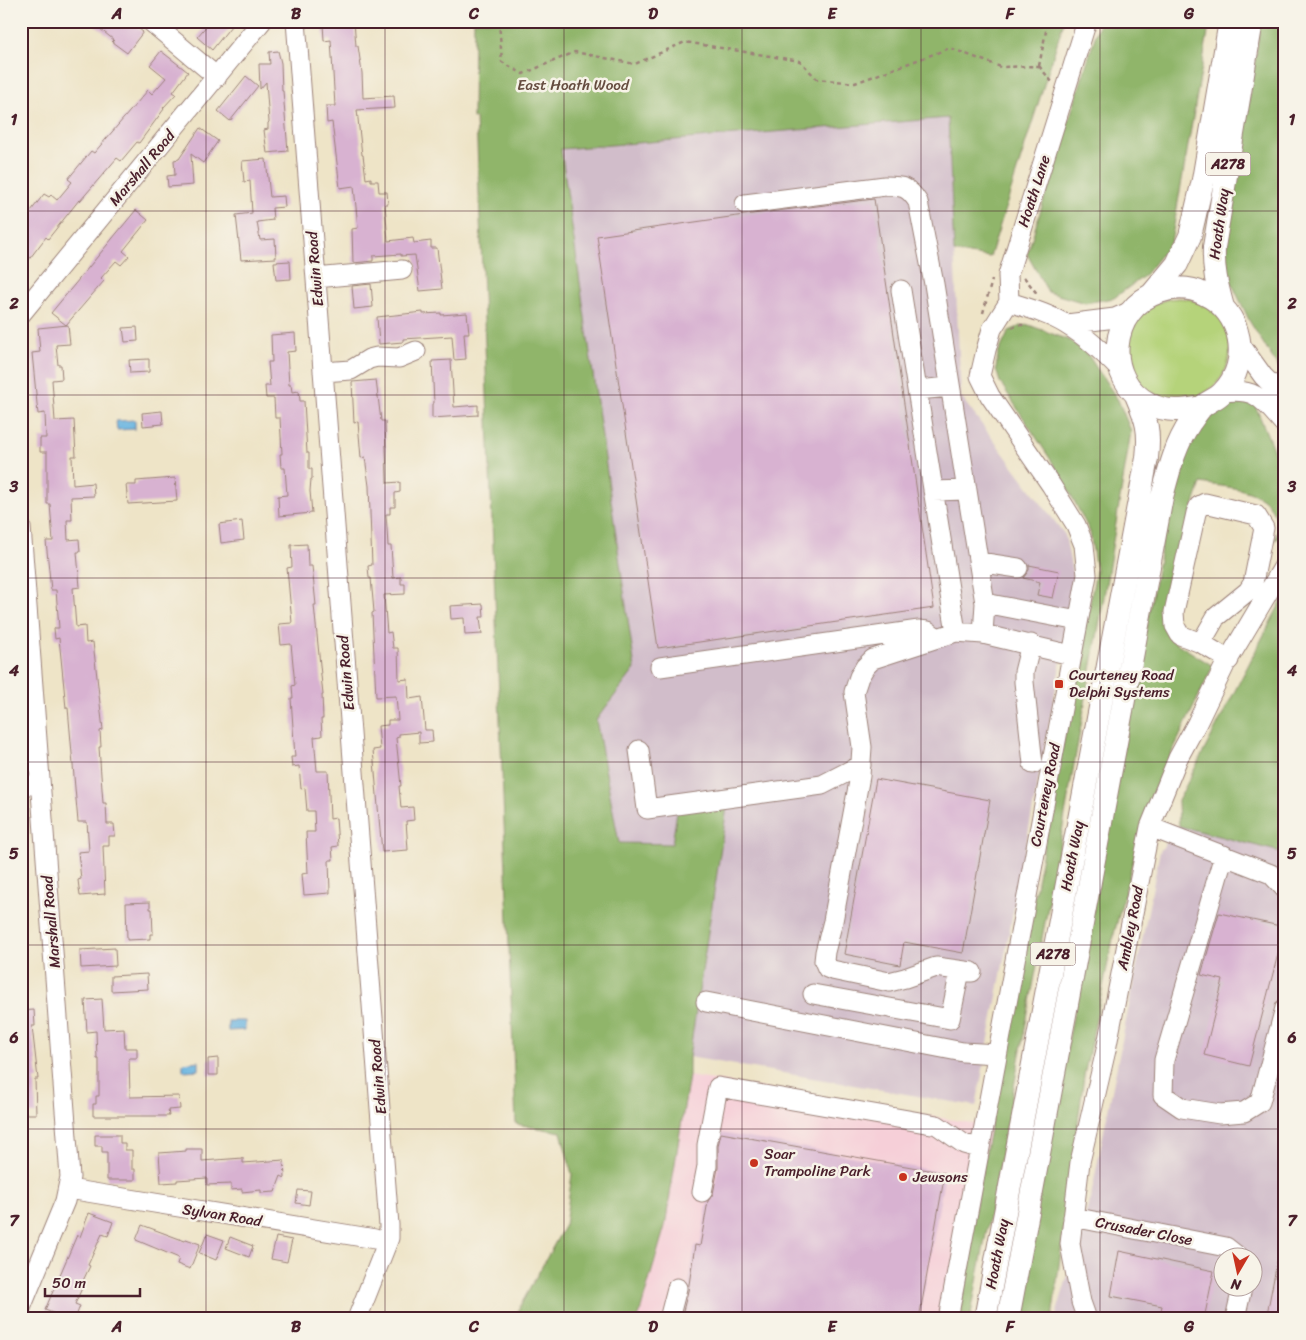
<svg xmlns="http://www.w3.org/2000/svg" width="1306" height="1340" font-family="Sriracha,sans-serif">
<rect width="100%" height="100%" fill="#f7f3e8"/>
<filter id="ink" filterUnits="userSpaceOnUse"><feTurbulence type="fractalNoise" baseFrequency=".02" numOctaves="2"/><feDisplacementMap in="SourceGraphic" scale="10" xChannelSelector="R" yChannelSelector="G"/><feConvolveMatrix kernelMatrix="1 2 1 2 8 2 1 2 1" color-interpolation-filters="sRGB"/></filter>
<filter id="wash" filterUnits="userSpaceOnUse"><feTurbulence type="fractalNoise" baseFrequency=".0096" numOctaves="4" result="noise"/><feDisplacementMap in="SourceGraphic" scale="20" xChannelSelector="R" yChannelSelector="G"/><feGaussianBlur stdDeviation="1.12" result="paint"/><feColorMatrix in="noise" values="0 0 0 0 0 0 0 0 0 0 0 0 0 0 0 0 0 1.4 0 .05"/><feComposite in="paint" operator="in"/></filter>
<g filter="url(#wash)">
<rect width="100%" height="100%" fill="#eee4c7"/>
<path fill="#f6cfd8" d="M689 1076 990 1126 954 1319H638L665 1226Z"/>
<path fill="#d1bdca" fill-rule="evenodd" d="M948 118 961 397 1065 535 1075 587 976 1106 689 1057 727 807 672 844 619 843 596 720 635 669 561 149Z
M1179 826 1285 853V1319H1055L1091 1196 1160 851ZM1224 1258H1254V1288H1224Z"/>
<path fill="#b5d37a" stroke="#807952" d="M1128 349a51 51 0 1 1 102 0a51 51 0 1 1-102 0Z"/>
<path fill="#90b56a" stroke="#6d6a4a" d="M474 21H1064L990 257 954 252 948 118 561 149 635 669 596 720 619 843 672 844 678 805 727 807 689 1057V1076L665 1226 638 1319H513L565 1225 572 1174 561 1132 516 1124 476 118H473Z
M1100 21H1210L1171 242 1144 276 1114 298 1085 303 1048 292 1027 254Z
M1261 21H1285V378L1250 322 1234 288 1224 263Z
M1029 325 1071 341 1088 355 1118 400 1131 431 1103 603 1057 859 970 1319H954L1096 571 1090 532 1062 477 1000 382 996 369 998 354 1009 331 1021 326Z
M1245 400 1255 405 1283 473 1285 488V532L1283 536 1275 540 1279 525C1276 518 1273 510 1268 504 1253 487 1222 487 1201 483L1191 513 1169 623 1173 641 1213 666 1148 803 1114 934 1084 1076 1052 1319H1016L1174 480 1191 436 1209 416 1223 405Z
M1285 594V853L1179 826 1178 801Z"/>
<path fill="#66b3e0" stroke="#586986" d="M135 420V429L117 430 116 421Z
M245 1021V1030L228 1031V1021Z
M199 1061V1070L183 1071V1063Z"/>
<g id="blocks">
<path fill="#d8b2d1" d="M90 21H117L125 28 130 22 143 32 127 53 112 42 114 40Z
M214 21H235L212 50 197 37 208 24 210 26Z
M354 21 356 46H358L362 73 363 98 394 96 395 108 357 110 362 155H363L366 179 371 178V181H378L379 192H387L388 204H385L388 241 413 238 414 243 431 241V248H437L442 289 420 291 415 255 401 256V254L373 256V261L353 263 352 229 358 228 354 186 340 188 332 122 327 123 326 106H335L331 40 324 41 323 23Z
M161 51 188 72 173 92 176 94 163 108 164 109 139 143 137 142 121 161 117 158 80 201 79 200 48 239 46 237 21 270V224L44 194 49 197 51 195 57 200 72 182 68 179 91 151 94 153 148 90 152 94 166 78 150 65Z
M278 51 281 63 282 91H283L288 151 267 153 264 130 268 129V123L269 122 266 82 260 89 259 64H270L269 52Z
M246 76 258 86 230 121 218 111Z
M200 128 218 141 203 163 191 154 193 185 168 187 167 176 175 175 174 160 179 159Z
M266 159 270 197 284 196 285 207 272 208 273 220 257 222 260 240 275 239 276 258 241 260 236 215 252 213 250 181 244 182 242 161Z
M874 199 934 608 658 648 597 236 744 215Z
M136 210 148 220 123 251 129 256 121 265 116 261 101 278 104 281 66 325 51 313Z
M290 261 291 279 276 280 274 262Z
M371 284 373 307 354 309 352 286Z
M423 312V314L441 313V315L467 313 469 333H464L466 359 454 360 452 336 403 339V342L379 344 377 317Z
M68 325 70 344 56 345 58 365H61L62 379 52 380 55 421 74 420 76 456H72L73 485 93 483 94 496 71 497 72 520H67L68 540 79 539 80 552H77L80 587 73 588 76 627 85 626 86 643 93 642 103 730 100 731 101 747H99L103 803H106L107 824H114L115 836H109V846H103L105 894 80 896 78 880 81 879 78 852 89 851 87 822H78L68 708H66L59 638 55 639 54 628H59L56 590H51L46 541H53L50 504H47V452H40V438H46L45 413 38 414 32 353 40 352 38 328Z
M137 327 138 341 125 342 123 328Z
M295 333 296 351 287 352 289 385H291L292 392 299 391 300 401H304L307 453H309V469H312V479H311L310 491 312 513 279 516 278 496 287 495 285 468H281L280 454H282L280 418H275L274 398H266L265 386H270L268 362H272L271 335Z
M149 359V372L130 373 129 360Z
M451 360 454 407 478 405V415L432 418V404L434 403 432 361Z
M376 380 381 421H385L387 483 400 482V492L395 493V507H390V514H386L388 546H391L393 578 401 577V584H405V594L384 595 387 633 391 632 393 648H398L399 680 408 679 409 699 422 697 425 730H432L433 742 419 743V732L399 734V737L396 738 401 786H399L401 808 413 807 414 820 406 821 408 850 382 852 373 750 380 749 378 726 388 725V720H398L396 696 376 697 372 613 374 612 371 578H369L368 566 372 565 369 486 365 457 361 458 358 422 354 423 352 382Z
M162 411 163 424 143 426 142 413Z
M175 478 177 501 128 504 126 485H136V481Z
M242 521 244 540 221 543 219 524Z
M307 544 308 566H312L316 605H314L323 695H322L323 719H321L322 736 314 737 317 771H328L330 819 336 818 338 846 332 847 333 860H329L330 893 304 895 302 874 308 873 306 832H315L314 811H307L305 788 301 789 299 766 292 767 291 757H295L291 698H293L292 686 295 685 291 644 281 645 279 624 292 623 287 568 292 567 291 545Z
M1029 565 1059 571 1053 598 1037 595 1040 582 1023 578 1029 570Z
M483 604 484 617H480L482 634 465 635 464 618 451 619 450 606Z
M876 779 990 800 963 953 904 942 900 965 844 954Z
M150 902V909H152L153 934H150V939L127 940 126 903Z
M1219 913 1285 927 1249 1066 1204 1055 1223 980 1201 975Z
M115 948 116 966 81 968 80 950Z
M147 974 148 989 111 991V976Z
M102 999 104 1029 124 1028 125 1048H137V1058H129L130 1097 179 1096 180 1109 168 1110 169 1116H93V1104H96V1096H99V1059H97L96 1031 87 1032 85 1000Z
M34 1010 35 1026H32L38 1079H35L36 1114H21V1011Z
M218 1058V1075H208V1059Z
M721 1133 945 1173 919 1319H702L682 1315 688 1291 695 1245 700 1246 708 1201 713 1194 718 1168V1146Z
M95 1135H120V1143H125V1150H132V1169H135V1180H107V1152H102V1146H95Z
M186 1149H202V1161L243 1158V1163L284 1160 285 1178 281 1176 275 1192 261 1193V1190L242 1192V1189L231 1190V1184L207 1185V1178L177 1180V1182L161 1183 159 1153 186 1151Z
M298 1190 311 1191 309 1205 296 1203Z
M89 1213 113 1222 108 1236 102 1234 88 1265 90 1266 80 1287 82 1288 75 1304 80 1306 75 1319H68L45 1310 77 1235 80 1237Z
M142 1225 185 1241 186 1239 200 1244 190 1269 177 1264 179 1258 136 1240Z
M207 1234 224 1240 216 1260 199 1253Z
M230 1237 253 1246 249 1257 226 1248Z
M276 1237 292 1240 287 1262 271 1259Z
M1280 1247H1285V1319H1266Z
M1119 1251 1214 1271 1204 1319H1159L1162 1306 1111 1296Z"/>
</g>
</g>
<g filter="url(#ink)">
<use href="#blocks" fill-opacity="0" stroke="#9c8279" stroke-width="1"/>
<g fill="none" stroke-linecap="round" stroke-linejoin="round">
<g stroke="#9c8279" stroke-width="21">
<path id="minor" d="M150 21 217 77
M296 21 389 1225V1238L357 1319
M745 204 885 186C902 186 908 186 918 202L934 284 985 603 983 634
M316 278 402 270
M901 290 956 632
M1009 302 1008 275 1087 21
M1009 302C1028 308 1050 314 1067 325 1087 337 1105 354 1121 371
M21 314 262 21
M1067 324 1115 318 1129 312
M1240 344 1263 376 1285 398
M323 372 351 370 369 359 377 357 399 358 416 351
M917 390 950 387
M1224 392C1259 388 1263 401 1285 425
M933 491 967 490
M21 527 70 1177 65 1201 21 1308
M979 562 1018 568
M985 603 1078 621
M1201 643 1216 617 1248 591 1253 583 1264 528 1256 515 1205 503 1199 506 1196 513 1174 612 1175 626 1180 635 1201 643 1229 660
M1031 644 1024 672V682L1033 764
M660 667 919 630 928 631 937 638
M639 750 647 809 822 785 861 765
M21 785H39
M1150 827 1271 874 1285 889
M1224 855 1164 1060 1163 1095 1182 1108 1220 1114 1244 1112 1260 1102 1285 1008
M972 972 936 967 905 978 889 982 832 970 827 968 824 961 825 952 833 921 860 776 862 747 854 692 859 677 865 667 873 659 956 632 983 634 1071 655
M813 994 950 1019 960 971
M706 1002 963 1052 997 1054
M69 1189 375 1239
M702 1192 707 1166V1145L718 1087 937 1125 964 1144 979 1148
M1073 1217 1226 1247 1240 1258
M669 1319 677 1288
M948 1319 1087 575 1084 545 1076 525 1051 485 990 396 980 376 986 350 992 329 1009 302
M1087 1319 1081 1302 1070 1244 1080 1162 1106 1050 1150 827 1178 758 1197 723 1225 665 1285 564
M1235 1319 1242 1288"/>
</g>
<g stroke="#9c8279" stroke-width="24">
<path id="major" d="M1152 294 1177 264 1190 236 1203 180 1230 21
M1223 307C1217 286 1213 269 1214 247L1252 21
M985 1319 1147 458C1150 430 1147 421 1136 395
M1008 1319 1162 497C1169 471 1175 445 1190 423 1194 418 1197 412 1202 407 1208 401 1217 399 1223 392 1252 362 1242 311 1204 294 1190 287 1174 287 1159 292 1109 308 1102 380 1150 404 1167 413 1185 410 1202 407"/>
</g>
<path stroke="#9c8279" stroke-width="2.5" stroke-dasharray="4 4" stroke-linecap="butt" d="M499 21 502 62 523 74 575 52 635 64 685 42 800 61 817 79 855 83 950 48 1001 67 1039 66
M1039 66 1048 21
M1039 66 1052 82
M1024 277 1038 295
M983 313 992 280
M1012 328 1018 325H1026"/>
<use href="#minor" stroke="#fff" stroke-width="19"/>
<use href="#major" stroke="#fff" stroke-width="22"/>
</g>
</g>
<path fill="none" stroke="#4a1f2b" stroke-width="1" stroke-opacity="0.55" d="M206 21V1319M385 21V1319M564 21V1319M742 21V1319M921 21V1319M1100 21V1319M21 211H1285M21 395H1285M21 578H1285M21 762H1285M21 945H1285M21 1129H1285"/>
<g fill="#c8321e" stroke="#f7f3e8" stroke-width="2">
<rect x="1054" y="679" width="10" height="10" rx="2.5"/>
<circle cx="754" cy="1163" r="5"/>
<circle cx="903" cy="1177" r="5"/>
</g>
<g text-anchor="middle" stroke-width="5" stroke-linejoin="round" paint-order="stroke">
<g fill="#f7f3e8" stroke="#7e5f64" stroke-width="1">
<rect x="1205.5" y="152.5" width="45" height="23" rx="4"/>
<rect x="1030.5" y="942.5" width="45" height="23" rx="4"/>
</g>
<g font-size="14" font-weight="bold" fill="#4a1f2b">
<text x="1228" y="169">A278</text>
<text x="1053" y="959">A278</text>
</g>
<g font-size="15" fill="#654c3f" stroke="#f7f3e8">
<text x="573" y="90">East Hoath Wood</text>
</g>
<g font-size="15" fill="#4a1f2b" stroke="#f7f3e8">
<text transform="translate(142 168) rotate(-50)" y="5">Marshall Road</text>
<text transform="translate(1034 191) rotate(-72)" y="5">Hoath Lane</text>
<text transform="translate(1219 224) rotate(-82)" y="5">Hoath Way</text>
<text transform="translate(315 269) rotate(-95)" y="5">Edwin Road</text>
<text transform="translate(346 673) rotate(-95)" y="5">Edwin Road</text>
<text transform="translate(1045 795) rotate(-79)" y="5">Courteney Road</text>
<text transform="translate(1072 856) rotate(-79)" y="5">Hoath Way</text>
<text transform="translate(51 922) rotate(-95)" y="5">Marshall Road</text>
<text transform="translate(1130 928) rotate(-79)" y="5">Ambley Road</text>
<text transform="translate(378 1077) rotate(-95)" y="5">Edwin Road</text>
<text transform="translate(222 1215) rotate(9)" y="5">Sylvan Road</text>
<text transform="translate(1144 1231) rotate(11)" y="5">Crusader Close</text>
<text transform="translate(997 1254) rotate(-79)" y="5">Hoath Way</text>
</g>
<g font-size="15" fill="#4a1f2b" stroke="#f7f3e8" text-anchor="start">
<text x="1069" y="680">Courteney Road<tspan x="1069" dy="17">Delphi Systems</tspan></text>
<text x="764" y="1159">Soar<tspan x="764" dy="17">Trampoline Park</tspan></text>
<text x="913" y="1182">Jewsons</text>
</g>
</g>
<rect width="1306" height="1340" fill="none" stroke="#f7f3e8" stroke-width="55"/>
<g transform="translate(1238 1272) rotate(189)"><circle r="24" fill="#f7f3e8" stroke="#b29e9c"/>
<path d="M0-4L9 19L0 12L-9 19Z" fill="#c8321e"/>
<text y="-8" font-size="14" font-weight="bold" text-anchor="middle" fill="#4a1f2b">N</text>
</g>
<path d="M45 1288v8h95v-8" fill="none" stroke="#4a1f2b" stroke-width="2.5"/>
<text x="52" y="1288" font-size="15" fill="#4a1f2b" stroke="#f7f3e8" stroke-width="4" paint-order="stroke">50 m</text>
<rect x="28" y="28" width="1250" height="1284" fill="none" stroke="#4a1f2b" stroke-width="2"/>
<g font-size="16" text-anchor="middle" font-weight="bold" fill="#4a1f2b">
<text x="117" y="19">A</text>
<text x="296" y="19">B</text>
<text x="474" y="19">C</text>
<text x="653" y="19">D</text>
<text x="832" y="19">E</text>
<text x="1010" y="19">F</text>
<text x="1189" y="19">G</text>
<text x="14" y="125">1</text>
<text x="1292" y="125">1</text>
<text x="14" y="309">2</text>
<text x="1292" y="309">2</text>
<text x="14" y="492">3</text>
<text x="1292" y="492">3</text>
<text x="14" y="676">4</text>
<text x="1292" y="676">4</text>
<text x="14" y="859">5</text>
<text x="1292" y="859">5</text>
<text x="14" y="1043">6</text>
<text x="1292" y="1043">6</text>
<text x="14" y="1226">7</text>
<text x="1292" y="1226">7</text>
<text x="117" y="1332">A</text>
<text x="296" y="1332">B</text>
<text x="474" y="1332">C</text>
<text x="653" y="1332">D</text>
<text x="832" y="1332">E</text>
<text x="1010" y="1332">F</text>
<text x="1189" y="1332">G</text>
</g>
</svg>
